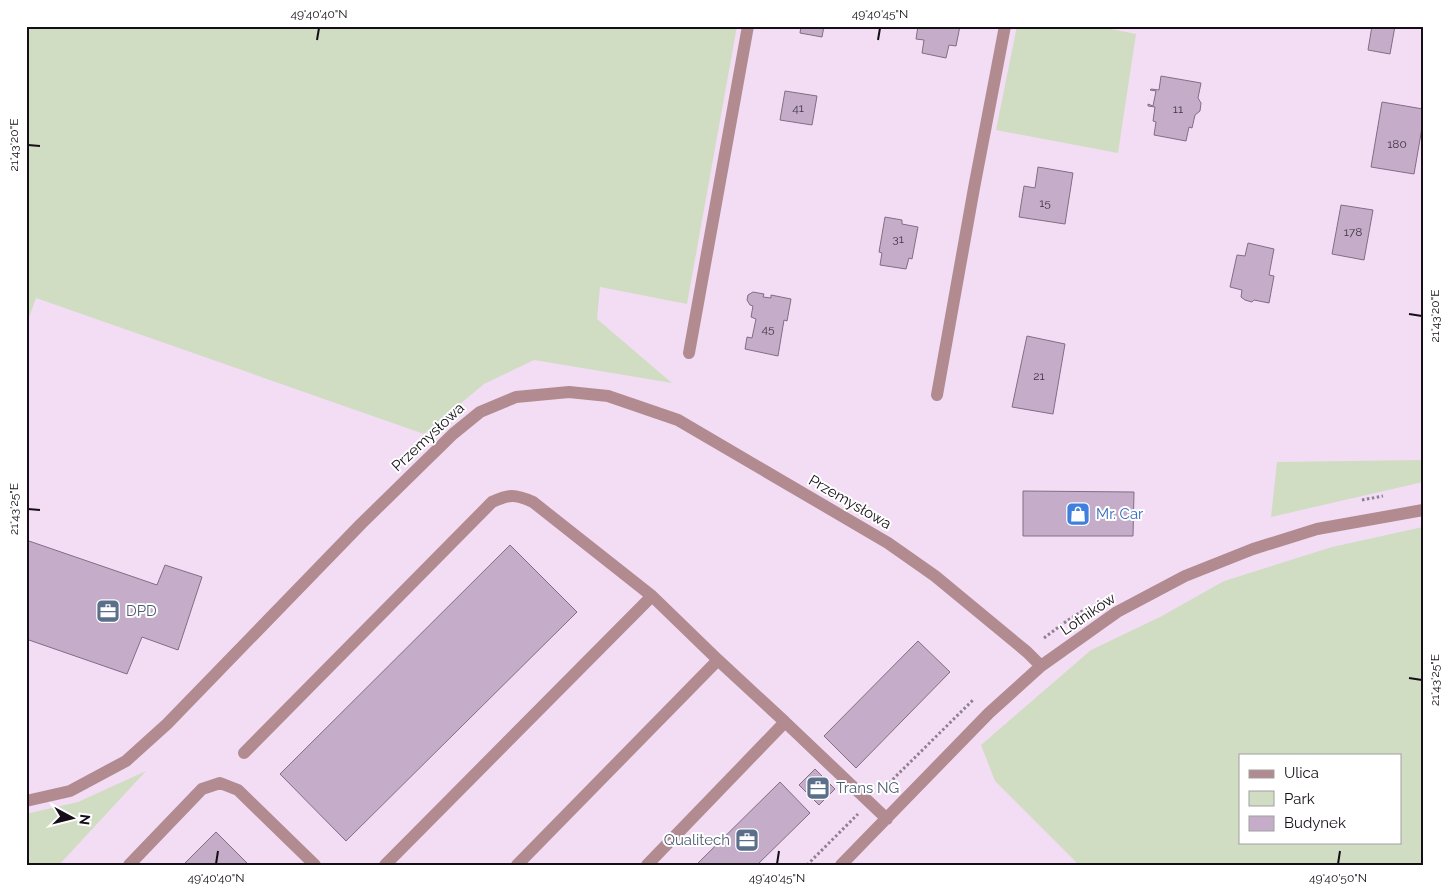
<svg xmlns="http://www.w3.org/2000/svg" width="1449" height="891" font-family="Raleway,sans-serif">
<rect width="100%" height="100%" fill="#f2ddf5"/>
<path fill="#d0ddc3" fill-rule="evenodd" d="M26 26H737L687 304 600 287 597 319 672 383 534 360 484 384 424 434 36 298 26 326Z
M1017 26H1096L1136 34 1118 153 996 130Z
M1423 460V482L1271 517 1277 462Z
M1423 527V865H1079L995 781 981 745 1091 650 1162 616 1224 581 1332 547ZM1240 755H1400V842H1240Z
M146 771 59 865H26V814L78 802Z"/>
<path fill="#c5adc9" stroke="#816e83" d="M801 26H824L822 37 800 33Z
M918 26H960L956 46 949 45 946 58 922 53 924 40 916 39Z
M1372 26H1395L1390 54 1368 50Z
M1161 76 1201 83 1198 98 1201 103 1200 111 1195 115 1192 128 1189 127 1186 141 1154 135 1156 122 1153 121 1155 107 1148 106V104L1153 106 1156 91 1150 90 1151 89 1159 90Z
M785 91 817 96 812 125 780 120Z
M1382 102 1423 109V122L1414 174 1371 167Z
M1038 167 1073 173 1065 224 1019 217 1024 186 1035 188Z
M1341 205 1373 210 1364 260 1332 254Z
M885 217 902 220V224L918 227 912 259 909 258 906 269 880 265 882 253 879 252Z
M1248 243 1274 249 1269 275 1274 276 1269 303 1254 300 1252 302 1245 300 1241 297 1242 290 1230 287 1237 255 1245 256Z
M753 292 764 294 763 297 771 298V295L791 299 787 321 784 320 778 356 745 349 747 337 752 338 756 319 751 317 753 306 750 305 747 300 748 295Z
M1027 336 1065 344 1053 414 1012 407Z
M1023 491 1134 492 1133 536H1023Z
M26 540 157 585 165 565 202 577 178 650 142 637 127 674 26 639Z
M510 545 577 612 346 841 280 774Z
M918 641 950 672 856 768 824 736Z
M815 769 835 789 819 805 799 785Z
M780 782 810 813 757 865H696Z
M216 832 249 865H183Z"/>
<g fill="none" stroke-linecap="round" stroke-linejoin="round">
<path stroke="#8f8091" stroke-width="3" stroke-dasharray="2.5 2.5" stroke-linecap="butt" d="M1362 500 1383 496
M1044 638 1068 620 1084 610
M882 790 973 700
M807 865 858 814"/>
<path stroke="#b28b90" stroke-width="12" d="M689 353 748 26
M937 395 974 188 1005 26
M718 660 785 722
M244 753 492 502C509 494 515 494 533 502L652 596
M26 801 70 791 126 761 167 724 361 524 453 434 480 412 516 397 569 392 608 396 678 420 888 543 935 576 1027 652 1041 666
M129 865 202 789 220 783 238 790 315 865
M385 865 652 596 718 660 517 865
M647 865 785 722 887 819
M841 865 989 713 1041 666 1117 612 1185 576 1253 549 1317 529 1423 510"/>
</g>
<path fill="none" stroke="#150e16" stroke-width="2" d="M317 40 319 28M878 40 880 28M28 145 40 146M1409 314 1422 316M28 509 40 510M1409 678 1422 680M216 864 218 851M777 864 779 851M1338 864 1340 851"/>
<defs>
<g id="shop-square" transform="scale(1.25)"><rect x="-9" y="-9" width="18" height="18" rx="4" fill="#3f7fe0" stroke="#fff"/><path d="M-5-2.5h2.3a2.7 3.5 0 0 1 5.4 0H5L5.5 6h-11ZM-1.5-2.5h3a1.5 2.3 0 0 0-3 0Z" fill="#fff"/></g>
<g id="office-square" transform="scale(1.25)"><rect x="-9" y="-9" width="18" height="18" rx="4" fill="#5c6f8a" stroke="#fff"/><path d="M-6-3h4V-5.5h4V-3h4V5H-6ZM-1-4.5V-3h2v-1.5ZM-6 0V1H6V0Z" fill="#fff"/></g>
</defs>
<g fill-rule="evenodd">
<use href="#shop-square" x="1078" y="514"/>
<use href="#office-square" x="108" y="611"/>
<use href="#office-square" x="818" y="788"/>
<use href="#office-square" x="747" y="840"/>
</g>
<g text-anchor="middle" stroke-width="4" stroke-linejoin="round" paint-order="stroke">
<g font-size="12" fill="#413643">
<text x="798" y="112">41</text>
<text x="1178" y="113">11</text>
<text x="1397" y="148">180</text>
<text x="1045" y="207">15</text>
<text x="1353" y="236">178</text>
<text x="898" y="243">31</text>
<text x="768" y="333">45</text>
<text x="1039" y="380">21</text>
</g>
<g font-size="15" fill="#150e16" stroke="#fff">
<text transform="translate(428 437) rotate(-43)" y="5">Przemysłowa</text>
<text transform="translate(850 502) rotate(30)" y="5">Przemysłowa</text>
<text transform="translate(1088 614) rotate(-34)" y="5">Lotników</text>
</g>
<g font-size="15" fill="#366cbe" stroke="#fff" text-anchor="start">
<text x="1096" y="519">Mr. Car</text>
</g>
<g font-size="15" fill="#4e5e75" stroke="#fff" text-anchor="start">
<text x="126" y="616">DPD</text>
<text x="836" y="793">Trans NG</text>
<text x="730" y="845" text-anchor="end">Qualitech</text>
</g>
</g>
<rect width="1449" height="891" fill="none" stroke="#ffffff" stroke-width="55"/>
<rect x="1239" y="754" width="162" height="90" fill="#ffffff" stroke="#a19fa2"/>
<rect x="1249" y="770" width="25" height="8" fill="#b28b90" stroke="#a19fa2"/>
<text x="1284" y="778" font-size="15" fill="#150e16">Ulica</text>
<rect x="1249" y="791" width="25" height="15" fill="#d0ddc3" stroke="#a19fa2"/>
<text x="1284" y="804" font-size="15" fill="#150e16">Park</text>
<rect x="1249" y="816" width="25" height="15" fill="#c5adc9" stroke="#a19fa2"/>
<text x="1284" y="828" font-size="15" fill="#150e16">Budynek</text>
<g transform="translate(72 818) rotate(97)" stroke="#ffffff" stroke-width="4" paint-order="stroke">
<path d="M0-4L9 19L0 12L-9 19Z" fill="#150e16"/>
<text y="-8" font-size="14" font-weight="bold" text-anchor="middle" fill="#150e16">N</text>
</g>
<rect x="28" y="28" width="1394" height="836" fill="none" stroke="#150e16" stroke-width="2"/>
<g font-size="12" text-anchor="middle" fill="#150e16">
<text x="319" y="18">49°40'40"N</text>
<text x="880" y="18">49°40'45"N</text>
<text transform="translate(14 145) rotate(-90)" y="4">21°43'20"E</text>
<text transform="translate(1435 316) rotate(-90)" y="4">21°43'20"E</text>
<text transform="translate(14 509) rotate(-90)" y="4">21°43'25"E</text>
<text transform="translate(1435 680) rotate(-90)" y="4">21°43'25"E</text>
<text x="216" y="882">49°40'40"N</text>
<text x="777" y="882">49°40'45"N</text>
<text x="1338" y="882">49°40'50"N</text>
</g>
</svg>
